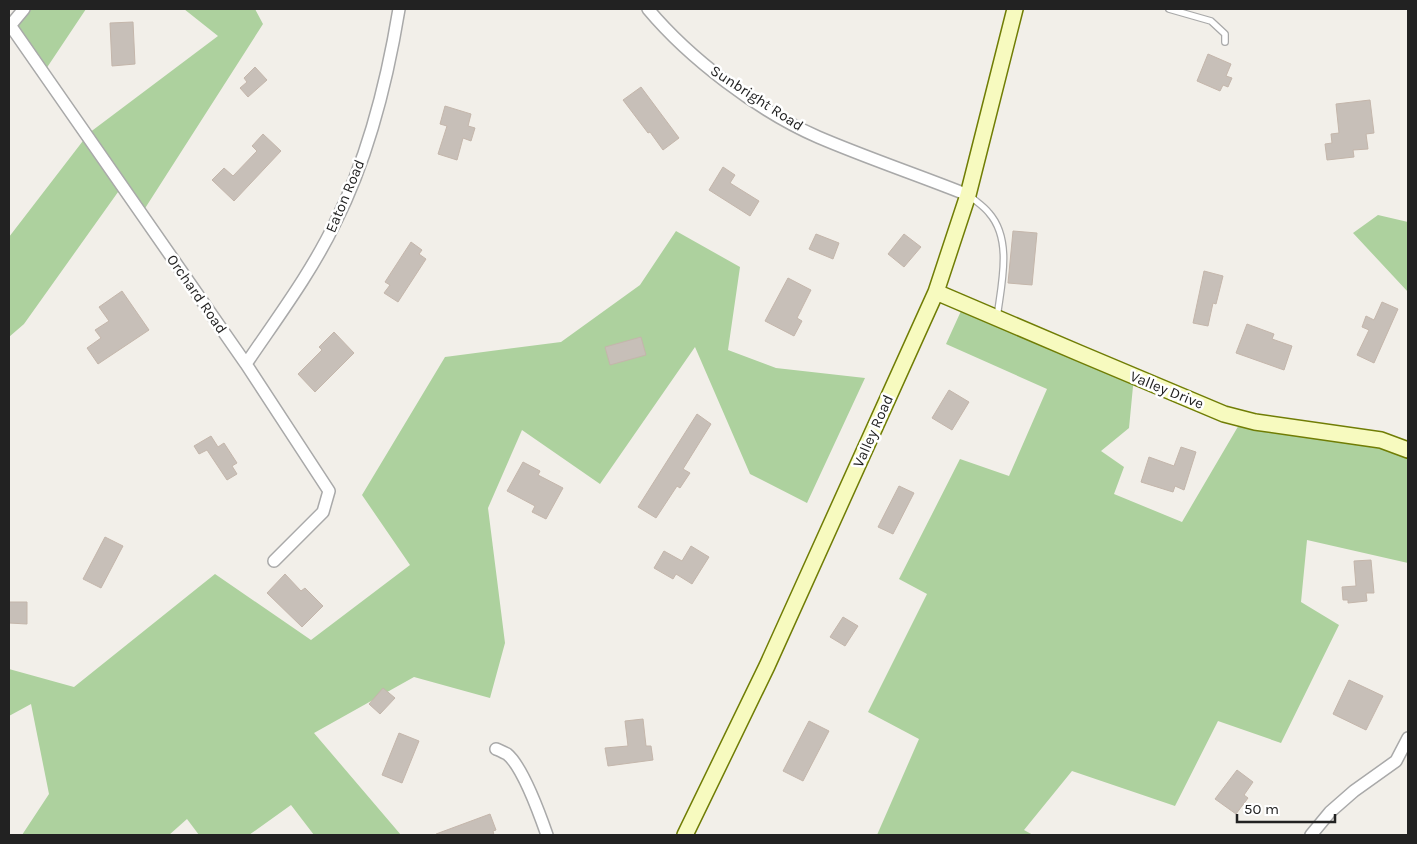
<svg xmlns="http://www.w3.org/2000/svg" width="1417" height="844" font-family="Karla,sans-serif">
<rect width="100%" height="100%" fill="#f2efe9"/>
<path fill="#add19e" d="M27 9H86L44 72 17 25Z
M184 9H255L263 24 142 213 123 185 24 324 9 337V237L89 133 218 36Z
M1378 215 1408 222V292L1353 233Z
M676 231 740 267 728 350 776 368 865 378 807 503 750 474 695 347 600 484 522 430 488 508 505 643 490 698 414 677 314 733 401 835H314L291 805 249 835H199L187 819 169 835H22L49 794 31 704 9 716V669L74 687 215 574 311 640 410 565 362 495 445 357 561 342 640 285Z
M966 300 1134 376 1129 428 1101 451 1124 467 1114 494 1182 522 1243 418 1408 451V563L1307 540 1301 602 1339 625 1281 743 1218 721 1175 806 1072 771 1024 830 1033 835H877L919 739 868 712 927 594 899 579 960 459 1009 476 1047 389 946 344Z"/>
<path fill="#c7bfb8" stroke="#c4b6ab" d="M133 22 135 64 112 66 110 23Z
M1208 54 1231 64 1226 76 1232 78 1228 87 1223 85 1220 91 1197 81Z
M255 67 267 80 248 97 240 88 247 82 244 78Z
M641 87 679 138 663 150 650 132 648 133 623 100Z
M1370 100 1374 133 1366 134 1368 149 1353 150 1354 157 1327 160 1325 144 1332 143 1331 134 1339 133 1336 104Z
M445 106 471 114 468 126 475 128 471 141 463 138 457 160 438 154 447 126 440 124Z
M263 134 281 151 234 201 212 180 224 168 233 176 257 151 252 146Z
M723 167 735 175 730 183 759 201 750 216 709 190Z
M1013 231 1037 233 1032 285 1008 283Z
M816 234 839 243 833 259 809 249Z
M904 234 921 247 904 267 888 254Z
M411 242 422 250 419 254 426 259 398 302 384 293 390 285 385 282Z
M1204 271 1223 276 1216 304 1213 303 1208 326 1193 323Z
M788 278 811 290 797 318 802 321 794 336 765 321Z
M122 291 149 330 98 364 87 348 101 338 95 330 109 321 99 307Z
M1382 302 1398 309 1374 363 1357 355 1369 330 1362 327 1366 316 1374 320Z
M1247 324 1274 334 1272 339 1292 346 1284 370 1236 353Z
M334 332 354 353 315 392 298 374 322 350 319 347Z
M641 337 646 355 610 365 605 347Z
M949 390 969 402 952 430 932 418Z
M697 414 711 424 683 469 690 473 680 488 677 486 656 518 638 507Z
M211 436 218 447 224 443 237 463 232 466 237 474 227 480 207 450 199 454 194 446Z
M1181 447 1196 452 1184 490 1175 486 1173 492 1141 482 1149 457 1174 466Z
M523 462 540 471 538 475 563 488 546 519 532 512 535 506 507 491Z
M899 486 914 493 893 534 878 527Z
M105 537 123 546 101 588 83 579Z
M691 546 709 557 692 584 676 574 673 579 654 568 664 551 682 561Z
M1371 560 1374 593H1366L1367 601 1348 603V600H1343L1342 587 1356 586 1354 561Z
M285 574 301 591 305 588 323 606 302 627 267 593Z
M9 602H27V624L9 623Z
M843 617 858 626 845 646 830 637Z
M1349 680 1383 696 1366 730 1333 714Z
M383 688 395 698 380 714 369 704Z
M643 719 646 746H651L653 760 608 766 605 748 628 746 625 721Z
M809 721 829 731 803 781 783 771Z
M399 733 419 741 402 783 382 775Z
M1237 770 1253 782 1244 795 1248 798 1236 814 1215 799Z
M490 814 496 830 493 831 494 835H436V834Z"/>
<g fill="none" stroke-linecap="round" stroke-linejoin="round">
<g stroke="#a9a9a9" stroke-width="8">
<path id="lane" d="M1169 9 1211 21 1225 34V42
M969 195C975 201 984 206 989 213 1013 240 1001 285 997 318"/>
</g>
<g stroke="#a9a9a9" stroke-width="14">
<path id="street" d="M648 9C689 58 758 111 818 137 867 158 918 175 968 195
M10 25 246 364 329 491 323 512 274 561
M9 27 24 9
M246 364C277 318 311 273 335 223 369 156 387 82 399 9
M496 749C499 750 503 752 507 754 523 767 540 815 547 835
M1311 835 1330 812 1354 791 1396 761 1408 738"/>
</g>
<g stroke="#707d05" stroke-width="18">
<path id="secondary" d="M936 292 1079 353 1224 414 1255 422 1381 440 1408 450
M685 835 767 666 936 292 968 195 1015 9"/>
</g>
<use href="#lane" stroke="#fff" stroke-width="5.5"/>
<use href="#street" stroke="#fff" stroke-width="11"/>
<use href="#secondary" stroke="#f7fabf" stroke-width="15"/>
</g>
<g text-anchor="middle" stroke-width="5" stroke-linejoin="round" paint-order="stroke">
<g font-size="15" fill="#222" stroke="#fff">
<text transform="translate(757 98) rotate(33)" y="5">Sunbright Road</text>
<text transform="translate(345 196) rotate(-67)" y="5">Eaton Road</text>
<text transform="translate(197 294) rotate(55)" y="5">Orchard Road</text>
<text transform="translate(1167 390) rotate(22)" y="5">Valley Drive</text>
<text transform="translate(873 431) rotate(-66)" y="5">Valley Road</text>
</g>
</g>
<rect width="1417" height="844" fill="none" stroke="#222222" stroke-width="20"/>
<path d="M1237 814v8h98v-8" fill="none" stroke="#222222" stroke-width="2.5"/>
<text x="1244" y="814" font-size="15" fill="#222222" stroke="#ffffff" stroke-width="4" paint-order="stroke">50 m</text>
</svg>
